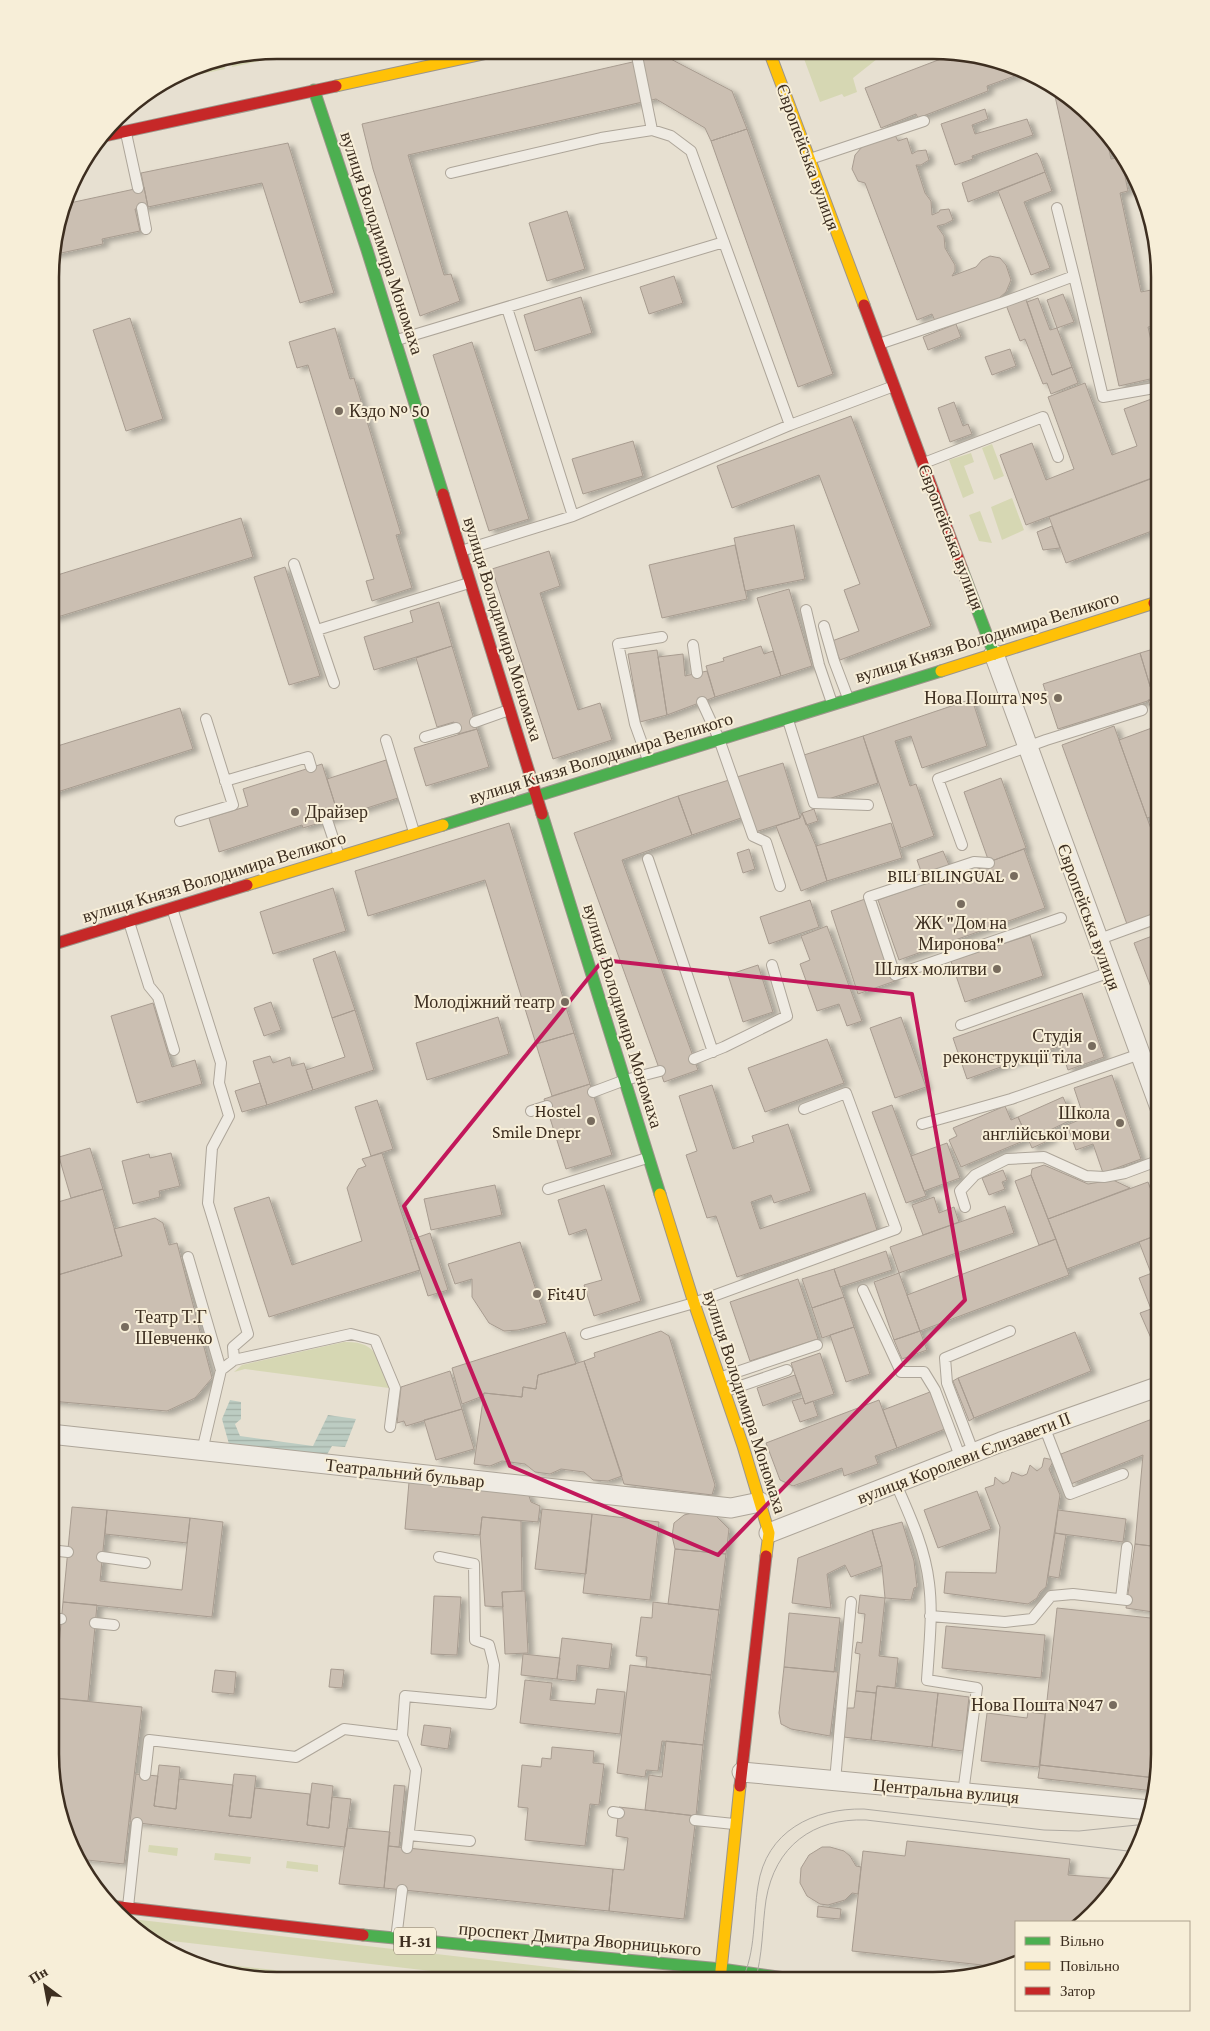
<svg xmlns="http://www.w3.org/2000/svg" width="1210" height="2031" font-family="'Crimson Pro',serif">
<defs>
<pattern id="water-rules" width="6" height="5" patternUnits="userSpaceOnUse" patternTransform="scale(1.25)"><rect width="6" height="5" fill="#bcccc2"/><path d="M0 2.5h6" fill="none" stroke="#a2b0a6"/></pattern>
<filter id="shadow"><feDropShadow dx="5.5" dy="3" stdDeviation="2.5" flood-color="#0004"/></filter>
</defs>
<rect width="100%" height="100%" fill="#e7e0d1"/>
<path fill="#d6d7b3" d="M268 52 269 59 232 67 230 59Z
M808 52H881L882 55 853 78 857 92 844 97 842 94 820 102 803 56Z
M224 61 225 69 168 81 191 67Z
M992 444 1004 476 994 480 982 448Z
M971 453 974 462 964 466 974 493 963 498 949 460Z
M1012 498 1024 530 1002 540 991 507Z
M980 511 992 543 979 541 969 515Z
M344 1342C379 1341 378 1360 389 1388L245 1369 234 1372 242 1365Z
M149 1845 178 1848 177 1856 148 1852Z
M215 1853 251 1857 250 1864 214 1860Z
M287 1861 318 1865V1872L286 1868Z
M123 1918 661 1980H509L146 1938 139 1934Z
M183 1960 357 1979H248L190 1964Z"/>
<path fill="url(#water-rules)" d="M230 1400 241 1402V1419L235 1424 240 1436 313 1446 328 1415 356 1419 345 1447 332 1446 325 1458 229 1444 222 1419Z"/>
<path fill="#cbbfb2" stroke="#a89c90" filter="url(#shadow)" d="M959 52 1020 67 1023 73 987 86 988 91 918 118 916 114 881 128 865 88Z
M663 55 732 91 747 129 711 141 705 128 656 99 408 155 444 275 451 274 460 301 420 316 373 169 362 124Z
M1053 87 1071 97 1105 131 1111 159 1121 157 1128 191 1120 193 1141 292 1151 290 1159 325 1148 327 1159 377 1119 386Z
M985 109 988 119 972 125 975 134 1027 119 1033 135 972 156 973 159 955 165 941 124Z
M747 129 833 374 798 387 711 141Z
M895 135 898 141 907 138 912 154 917 151 926 150 929 160 921 165H916L925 193 931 201 932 215 939 212 940 210 949 209 953 220 945 224 937 226 944 236 945 248 955 265V271L952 276 976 267 982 260 990 256 1000 258 1006 265 1011 280 1006 292 998 299 935 321 932 314 917 320 865 183 858 181 852 169 855 155 862 147 871 142Z
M288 143 334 293 300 303 262 183 148 207 141 173Z
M1037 153 1040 158 1045 172 968 202 962 183Z
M1045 172 1052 191 1024 202 1050 268 1031 275 998 191Z
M144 187 148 207 135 209 140 231 102 239 103 244 52 255V248L65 204Z
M567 211 585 269 547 281 529 223Z
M674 276 683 303 649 314 640 287Z
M1063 294 1074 322 1057 328 1047 300Z
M581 297 592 333 535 351 524 315Z
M1025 297 1052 375 1072 367 1078 383 1051 394 1047 383 1043 384 1025 339 1020 341 1006 305Z
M1038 298 1050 330 1057 328 1072 367 1052 375 1027 302Z
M130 318 163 419 126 431 93 330Z
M956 324 961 337 928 350 923 337Z
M335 328 350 379 354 378 401 534 396 535 412 588 372 601 366 581 374 579 308 365 297 368 289 342Z
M472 342 529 519 489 531 433 355Z
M1010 349 1016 366 992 375 985 357Z
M1085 383 1112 455 1137 446 1124 409 1157 397 1160 406V475L1026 525 1000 455 1032 443 1046 480 1074 469 1048 397Z
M954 402 963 426 968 424 972 434 950 442 938 408Z
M851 416 931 626 840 660 832 641 859 631 844 590 860 584 819 475 732 508 717 466Z
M633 441 643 476 583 494 572 459Z
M1156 477 1160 488V528L1066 563 1049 517Z
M241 518 253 557 51 619V577Z
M794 525 805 579 745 591 734 538Z
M1052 526 1060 548 1043 550 1037 532Z
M735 545 747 599 662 618 649 565Z
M549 551 560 586 540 593 578 710 600 703 612 740 553 759 492 569Z
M285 567 320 676 289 685 254 577Z
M789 589 812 666 781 676 757 598Z
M439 602 452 646 374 670 364 637 413 622 410 611Z
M452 646 477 729 458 734 454 722 437 727 416 658Z
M761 646 764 654 773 651 781 676 715 697 706 666 724 661 723 658Z
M1160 647V725L1157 726 1148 700 1154 699 1140 653Z
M657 650 667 715 640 722 628 654Z
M1140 653 1154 699 1058 729 1043 684Z
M683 654 685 676 707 671 715 697 667 715 658 657Z
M972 699 987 746 922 768 911 736 895 741 910 786 916 784 934 836 901 848 863 736Z
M180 708 193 749 51 794V748Z
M1160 725V814L1147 818 1119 740Z
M1114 726 1160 854V915L1128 927 1062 745Z
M477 729 489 767 426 786 414 748Z
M863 736 878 783 819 802 804 755Z
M386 760 398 798 339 817 327 779Z
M783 763 800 818 752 833 737 777Z
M322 764 339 817 303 828 302 825 219 852 209 818 248 806 243 789Z
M1001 778 1026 848 989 862 964 792Z
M729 780 741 818 692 835 678 796Z
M678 796 692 835 622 860 698 1070 664 1082 574 833Z
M814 809 818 821 806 825 802 813Z
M802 813 816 846 827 881 801 891 776 826 800 818Z
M509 823 574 1033 536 1044 485 880 368 916 355 871Z
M891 823 902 858 827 881 816 846Z
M749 849 755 869 743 873 737 853Z
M1024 849 1045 908 899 960 878 900 967 868 969 872 990 865 989 862Z
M943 851 949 865 922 874 917 860Z
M333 888 346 931 273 954 260 912Z
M868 898 895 981 858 994 831 911Z
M810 900 819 927 769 944 760 917Z
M827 926 862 1021 847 1026 839 1004 817 1011 800 964 810 960 801 936Z
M1160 933V992L1154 995 1134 943Z
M1030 935 1043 976 965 1002 951 961Z
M335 951 355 1010 332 1018 313 959Z
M758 965 773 1012 743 1022 728 975Z
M1082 993 1104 1057 1068 1070 1060 1046 967 1079 953 1038Z
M1160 1000V1017L1154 1002Z
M271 1002 281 1030 264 1036 254 1008Z
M153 1003 172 1067 195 1060 202 1084 137 1103 111 1016Z
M355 1010 374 1070 313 1090 306 1070 345 1057 332 1018Z
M498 1017 509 1054 427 1080 416 1043Z
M901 1017 926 1087 895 1098 870 1028Z
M574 1033 590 1084 552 1096 536 1044Z
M827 1039 844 1083 765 1112 748 1068Z
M270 1056 273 1063 290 1057 292 1066 304 1063 313 1090 267 1105 253 1061Z
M1112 1075 1141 1159 1103 1173 1093 1144 1076 1150 1067 1125 1084 1118 1074 1088Z
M260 1083 267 1105 242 1112 235 1091Z
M590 1084 612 1155 566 1169 544 1099Z
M712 1085 733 1149 754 1142 752 1136 788 1124 811 1191 774 1203 771 1195 751 1202 760 1229 865 1193 877 1230 737 1277 716 1216 707 1218 686 1155 697 1151 679 1096Z
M1063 1097 1073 1119 1048 1131 1052 1139 1032 1148 1018 1117Z
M377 1100 393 1149 371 1156 355 1107Z
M892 1105 926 1196 906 1203 872 1112Z
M1005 1106 1011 1120 1018 1117 1028 1139 961 1167 949 1140 957 1136 953 1128Z
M947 1143 960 1178 924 1191 911 1156Z
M90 1148 103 1189 71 1198 59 1157Z
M171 1153 180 1186 159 1191 160 1197 133 1204 122 1161 149 1154 150 1158Z
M382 1153 420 1270 269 1317 234 1208 269 1197 292 1265 362 1241 347 1188 358 1169 366 1166 362 1159Z
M1044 1165 1088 1184 1113 1180 1130 1188 1048 1219 1031 1175 1032 1169Z
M1003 1170 1007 1180 1002 1182 1005 1189 989 1195 982 1178Z
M1031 1175 1056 1239 1039 1245 1015 1181Z
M1148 1182 1160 1214V1234L1067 1269 1048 1219Z
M495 1185 502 1215 431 1230 424 1199Z
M604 1185 641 1301 594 1316 584 1285 602 1280 586 1229 569 1235 558 1200Z
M103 1189 122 1256 51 1277V1204Z
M934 1197 939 1213 954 1207 959 1222 923 1235 912 1205Z
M1005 1206 1014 1233 899 1273 890 1247Z
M155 1218 163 1223 169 1245 177 1243 212 1378 195 1398 167 1411 50 1401 51 1277 122 1256 114 1229Z
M430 1233 448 1290 428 1296 410 1240Z
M1160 1234V1270L1151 1273 1139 1242Z
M1056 1239 1069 1275 920 1331 907 1295Z
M520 1242 547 1323 518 1330 504 1331 489 1323 472 1297V1279L455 1284 448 1264Z
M886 1251 892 1270 840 1287 834 1269Z
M834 1269 844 1297 812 1308 802 1279Z
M1160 1270V1342L1154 1345 1140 1313 1151 1309 1139 1278Z
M899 1273 920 1331 894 1340 874 1282Z
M798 1279 818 1339 750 1361 730 1302Z
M844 1297 854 1327 822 1338 812 1308Z
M854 1327 870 1374 846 1382 830 1335Z
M661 1331 669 1336 715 1485 712 1495 624 1484 584 1361 595 1357 594 1353Z
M920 1331 927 1350 902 1359 894 1340Z
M565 1332 576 1364 538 1375 536 1389 523 1387 522 1397 484 1393 483 1396 462 1404 452 1368Z
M1075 1332 1091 1371 974 1418 958 1378Z
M820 1353 834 1394 805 1404 791 1363Z
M584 1361 622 1476 608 1481 593 1480 584 1472 561 1469 550 1474 535 1472 525 1464 502 1461 490 1466 474 1464 484 1393 522 1397 523 1387 536 1389 538 1375Z
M450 1371 462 1409 406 1426 404 1421 397 1423 401 1387Z
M795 1375 801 1392 763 1406 757 1388Z
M958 1378 974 1418 969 1421 953 1381Z
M930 1392 945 1429 897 1448 883 1410Z
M803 1398 805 1404 813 1401 818 1416 800 1422 792 1401Z
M879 1400 897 1448 875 1456 878 1464 844 1476 842 1468 793 1486 780 1480 766 1443Z
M462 1409 474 1449 436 1460 424 1420Z
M1160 1416V1547L1135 1544 1143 1455 1071 1484 1061 1454Z
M1044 1458 1054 1460 1049 1469 1060 1495 1046 1587 1040 1592 1037 1598 1028 1604 944 1593 946 1572 996 1573 1000 1527 985 1488 994 1485 995 1477 1003 1484 1009 1481 1012 1472 1022 1476 1027 1474 1030 1465 1037 1471 1042 1467Z
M409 1482 528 1493 531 1502 540 1506 538 1522 482 1517 480 1535 405 1529Z
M977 1491 991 1529 938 1548 924 1510Z
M72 1507 107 1510 100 1581 182 1590 190 1518 223 1522 212 1617 63 1602Z
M542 1509 592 1514 586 1574 535 1569Z
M107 1510 190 1518 187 1543 105 1534Z
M1058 1510 1126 1519 1123 1542 1055 1533Z
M700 1511 716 1516 729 1529 726 1554 675 1549 672 1536 674 1523 684 1515Z
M592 1514 659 1522 650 1600 583 1593Z
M482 1517 521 1521 522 1591 502 1592 503 1607 485 1606 480 1535Z
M902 1522 914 1561 917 1587 914 1588 911 1600 885 1598 882 1566 872 1530Z
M872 1530 882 1566 851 1577 845 1565 827 1574 831 1608 792 1603 798 1558Z
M1055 1533 1066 1535 1059 1578 1048 1576Z
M1135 1544 1160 1547V1613L1126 1608Z
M675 1549 726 1554 719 1610 668 1604Z
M525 1591 528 1653 505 1654 502 1592Z
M860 1595 885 1598 879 1656 898 1658 895 1688 877 1686 876 1693 856 1691 860 1654 855 1653 857 1642 862 1643 865 1614 858 1613Z
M434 1596 461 1597 457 1655 431 1654Z
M63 1602 97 1605 88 1701 54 1698Z
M653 1602 719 1610 711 1675 646 1667 647 1657 636 1656 641 1617 652 1618Z
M1057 1608 1160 1619 1159 1750 1156 1778 1040 1765Z
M789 1613 840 1618 834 1672 784 1667Z
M946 1626 1045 1635 1041 1678 942 1668Z
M562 1638 612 1644 609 1669 577 1665 576 1681 557 1679Z
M523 1654 560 1658 557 1679 521 1675Z
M630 1665 711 1675 703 1745 662 1741 658 1771 646 1770 645 1777 617 1773Z
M784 1667 838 1672 830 1736 791 1729 781 1724 779 1713Z
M331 1669 344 1670 342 1688 329 1687Z
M215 1670 236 1672 234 1694 212 1692Z
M525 1680 552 1683 550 1700 595 1704 597 1689 625 1692 620 1734 520 1723Z
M877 1686 938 1693 932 1747 871 1740Z
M856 1691 876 1693 871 1740 843 1737 847 1708H854Z
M938 1693 969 1697 963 1751 932 1747Z
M54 1698 142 1707 124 1864 78 1859 67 1840 50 1754Z
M1028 1712 1045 1714 1039 1767 981 1761 987 1713 1027 1718Z
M424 1725 451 1728 448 1749 421 1745Z
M666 1741 703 1745 696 1816 645 1810 649 1775 662 1777Z
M552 1747 594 1751 593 1763 604 1764 599 1805 590 1804 585 1846 525 1840 528 1808 518 1807 522 1765 541 1767 542 1758 551 1759Z
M1159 1750V1769L1154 1791 1038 1778 1040 1765 1156 1778Z
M159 1765 180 1767 176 1809 154 1806Z
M136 1774 158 1776 154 1806 176 1809 179 1779 233 1785 229 1816 251 1818 255 1788 310 1794 307 1825 329 1828 332 1797 351 1799 345 1847 130 1822Z
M234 1774 256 1776 251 1818 229 1816Z
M312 1783 333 1786 329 1828 307 1825Z
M394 1785 405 1786 399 1847 388 1846Z
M619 1807 696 1816 684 1919 609 1911 613 1869 624 1870 628 1838 616 1836Z
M347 1828 390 1832 384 1888 339 1884Z
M907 1841 1070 1859 1068 1875 1121 1879 1113 1892 1083 1922H1016V1964L1001 1967 852 1951 863 1851 905 1856Z
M388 1846 613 1869 609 1911 384 1888Z
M822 1847H830L844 1851 850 1856 856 1866 861 1867 858 1894 852 1893 845 1900 828 1905 820 1904 807 1896 800 1883 801 1868 809 1855Z
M818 1906 841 1909 840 1919 817 1917Z"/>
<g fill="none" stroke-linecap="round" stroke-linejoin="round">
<g stroke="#ada599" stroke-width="12">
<path id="lane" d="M636 51 652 130
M126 133 138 188
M810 159 924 121
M451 173 601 138 652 130 671 136 691 151 790 425
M142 208 146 229
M1057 208 1074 276
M507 308 573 516
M397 340 724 242
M879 344 1004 302 1074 276 1103 397 1160 387
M924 463 1043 417 1058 457
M461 551 573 516 790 425 894 386
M294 564 334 683
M806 610 819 665 832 703
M824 626 834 661 848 698
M317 630 469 583
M693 645 697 673
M702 702 719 739 753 836 766 842 780 886
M788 720 814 803 868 805
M475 722 509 710
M425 737 456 728
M386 740 414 832
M648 760 635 724 618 644 662 637
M225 781 308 757 311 767
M327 820 339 856
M180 821 233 805 206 719
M962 845 938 779 1046 740 1142 710
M648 859 713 1052
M989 863 974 862 869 897 895 975 1061 918
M172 908 221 1063 219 1083 229 1116 212 1148 208 1203 248 1334 233 1347 234 1360
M129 922 149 986 158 997 174 1050
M1097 940 1160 917
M961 1025 1110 972
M694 1059 724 1047 787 1016 772 965
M593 1092 625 1080 660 1071
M531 1111 547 1106
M922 1124 1011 1099 1140 1054
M548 1189 647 1158
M965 1207 960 1191 975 1175 1007 1159 1044 1157 1086 1176 1104 1177 1125 1173 1160 1160
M188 1257 221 1370
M863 1290 901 1372H924L935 1390 961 1459
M586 1334 694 1303 896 1229 846 1093 804 1109
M722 1377 817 1345
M726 1391 787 1370
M1044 1426 1070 1494 1123 1474
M202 1451 221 1370 234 1360 351 1334 375 1340 395 1388 390 1427
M974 1454 947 1383 945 1358 1010 1331
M896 1484C910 1516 925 1548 929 1583 933 1614 929 1648 927 1680L977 1688 963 1793
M50 1550 68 1552
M102 1557 145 1563
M1121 1599 1127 1547
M930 1616 1005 1622 1032 1619 1051 1596 1073 1594 1127 1600
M50 1618 61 1619
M95 1623 114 1625
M402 1736 405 1696 491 1704 494 1665 489 1645 475 1640 474 1564 439 1557
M145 1775 149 1740 296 1757 344 1729 402 1736 416 1770 407 1848
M835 1781 851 1602
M613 1812 619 1813
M695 1820 734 1824
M409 1835 470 1841
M128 1907 137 1823
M396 1939 402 1890"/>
</g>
<g stroke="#ada599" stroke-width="21">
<path id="street" d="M994 654 1160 1108
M50 1434 731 1508 760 1502
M769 1533 1001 1442 1160 1386
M742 1772 1150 1810"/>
</g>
<g stroke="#9c958a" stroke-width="13">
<path id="fast" d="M314 90 367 250 443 494
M962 569 994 654
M542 814 660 1194
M443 825 941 671
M363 1935 721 1969 807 1981"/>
</g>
<g stroke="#9c958a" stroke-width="13">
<path id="slow" d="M769 51 864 305
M336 86 497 51
M941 671 1154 603H1160
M247 885 443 825
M660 1194 694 1303 743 1446 769 1533 766 1556
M720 1980 740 1786"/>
</g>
<g stroke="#9c958a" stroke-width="13">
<path id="jam" d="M104 136 336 86
M864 305 962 569
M443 494 542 814
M1154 603 1160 601
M51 945 247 885
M740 1786 766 1556
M111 1906 363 1935"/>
</g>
<use href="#lane" stroke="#efebe3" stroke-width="10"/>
<use href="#street" stroke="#efebe3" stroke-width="19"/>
<use href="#fast" stroke="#4caf50" stroke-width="11"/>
<use href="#slow" stroke="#ffc107" stroke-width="11"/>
<use href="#jam" stroke="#c62828" stroke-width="11"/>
<path stroke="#afaaa2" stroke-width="1" d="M742 1980C756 1952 753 1917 758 1886 766 1831 813 1808 864 1809L1044 1830 1079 1831 1147 1824
M755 1981C763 1955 762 1927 766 1900 775 1846 813 1818 866 1820L1136 1852"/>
</g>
<path fill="none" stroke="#c2185b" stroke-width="4" stroke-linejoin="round" d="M603 960 912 994 965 1300 718 1555 510 1466 404 1206Z"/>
<g fill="#786c5e" stroke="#f7eed8" stroke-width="2">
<circle cx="339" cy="411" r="5"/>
<circle cx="1058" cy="698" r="5"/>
<circle cx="295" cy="812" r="5"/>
<circle cx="1014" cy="876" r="5"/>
<circle cx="961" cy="904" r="5"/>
<circle cx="997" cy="969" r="5"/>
<circle cx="565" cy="1002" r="5"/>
<circle cx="1092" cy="1046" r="5"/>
<circle cx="591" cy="1121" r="5"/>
<circle cx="1120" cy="1123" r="5"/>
<circle cx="537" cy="1294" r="5"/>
<circle cx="125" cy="1327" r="5"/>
<circle cx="1113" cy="1705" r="5"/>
</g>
<g text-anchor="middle" stroke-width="4" stroke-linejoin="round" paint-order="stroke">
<rect fill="#f7eed8" stroke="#756857" stroke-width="1" x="394" y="1927.5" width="42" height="27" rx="4"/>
<g font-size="16" font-weight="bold" fill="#3d2e20">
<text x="415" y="1947">Н-31</text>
</g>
<g font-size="18" fill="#3d2e20" stroke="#f7eed8">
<text transform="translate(808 157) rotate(70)" y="6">Європейська вулиця</text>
<text transform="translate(382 243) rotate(72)" y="6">вулиця Володимира Мономаха</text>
<text transform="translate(951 537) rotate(69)" y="6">Європейська вулиця</text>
<text transform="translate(503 629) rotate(73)" y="6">вулиця Володимира Мономаха</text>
<text transform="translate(987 637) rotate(-17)" y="6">вулиця Князя Володимира Великого</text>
<text transform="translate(601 758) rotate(-17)" y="6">вулиця Князя Володимира Великого</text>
<text transform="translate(214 877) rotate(-17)" y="6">вулиця Князя Володимира Великого</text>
<text transform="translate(1089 917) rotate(70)" y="6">Європейська вулиця</text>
<text transform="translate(623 1016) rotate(73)" y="6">вулиця Володимира Мономаха</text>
<text transform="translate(745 1402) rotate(72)" y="6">вулиця Володимира Мономаха</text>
<text transform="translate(964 1458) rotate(-21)" y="6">вулиця Королеви Єлизавети ІІ</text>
<text transform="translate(405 1473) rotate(6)" y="6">Театральний бульвар</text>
<text transform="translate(946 1791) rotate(5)" y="6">Центральна вулиця</text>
<text transform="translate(580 1939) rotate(5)" y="6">проспект Дмитра Яворницького</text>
</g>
<g font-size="18" fill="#3d2e20" stroke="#f7eed8" text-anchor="end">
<text x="349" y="417" text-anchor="start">Кздо № 50</text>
<text x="1048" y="704">Нова Пошта №5</text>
<text x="305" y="818" text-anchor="start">Драйзер</text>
<text x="1004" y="882">BILI BILINGUAL</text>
<text x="961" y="929" text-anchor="middle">ЖК "Дом на<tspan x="961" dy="21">Миронова"</tspan></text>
<text x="987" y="975">Шлях молитви</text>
<text x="555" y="1008">Молодіжний театр</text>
<text x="1082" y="1042">Студія<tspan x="1082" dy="21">реконструкції тіла</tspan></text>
<text x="581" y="1117">Hostel<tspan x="581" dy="21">Smile Dnepr</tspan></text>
<text x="1110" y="1119">Школа<tspan x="1110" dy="21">англійської мови</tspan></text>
<text x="547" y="1300" text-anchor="start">Fit4U</text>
<text x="135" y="1323" text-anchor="start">Театр Т.Г<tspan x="135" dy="21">Шевченко</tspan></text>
<text x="1103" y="1711">Нова Пошта №47</text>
</g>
</g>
<path d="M0 0H1210V2031H0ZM277 59H933A218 218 0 0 1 1151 277V1754A218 218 0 0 1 933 1972H277A218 218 0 0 1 59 1754V277A218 218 0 0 1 277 59Z" fill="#f7eed8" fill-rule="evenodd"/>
<path fill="none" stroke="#3d2e20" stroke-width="2.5" d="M277 59H933A218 218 0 0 1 1151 277V1754A218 218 0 0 1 933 1972H277A218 218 0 0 1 59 1754V277A218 218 0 0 1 277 59Z"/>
<rect x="1015" y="1921" width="175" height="90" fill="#f7eed8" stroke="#ada18e"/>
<rect x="1025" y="1937" width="25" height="8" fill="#4caf50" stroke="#ada18e"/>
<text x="1060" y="1946" font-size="15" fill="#3d2e20">Вільно</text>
<rect x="1025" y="1962" width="25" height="8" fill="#ffc107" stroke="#ada18e"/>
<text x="1060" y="1971" font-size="15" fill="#3d2e20">Повільно</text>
<rect x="1025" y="1987" width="25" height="8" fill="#c62828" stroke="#ada18e"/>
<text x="1060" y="1996" font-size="15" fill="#3d2e20">Затор</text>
<g transform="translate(45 1986) rotate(328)" stroke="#f7eed8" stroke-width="4" paint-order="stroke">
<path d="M0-4L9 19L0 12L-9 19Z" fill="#3d2e20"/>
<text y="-8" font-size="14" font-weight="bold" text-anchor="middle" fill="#3d2e20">Пн</text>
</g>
</svg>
